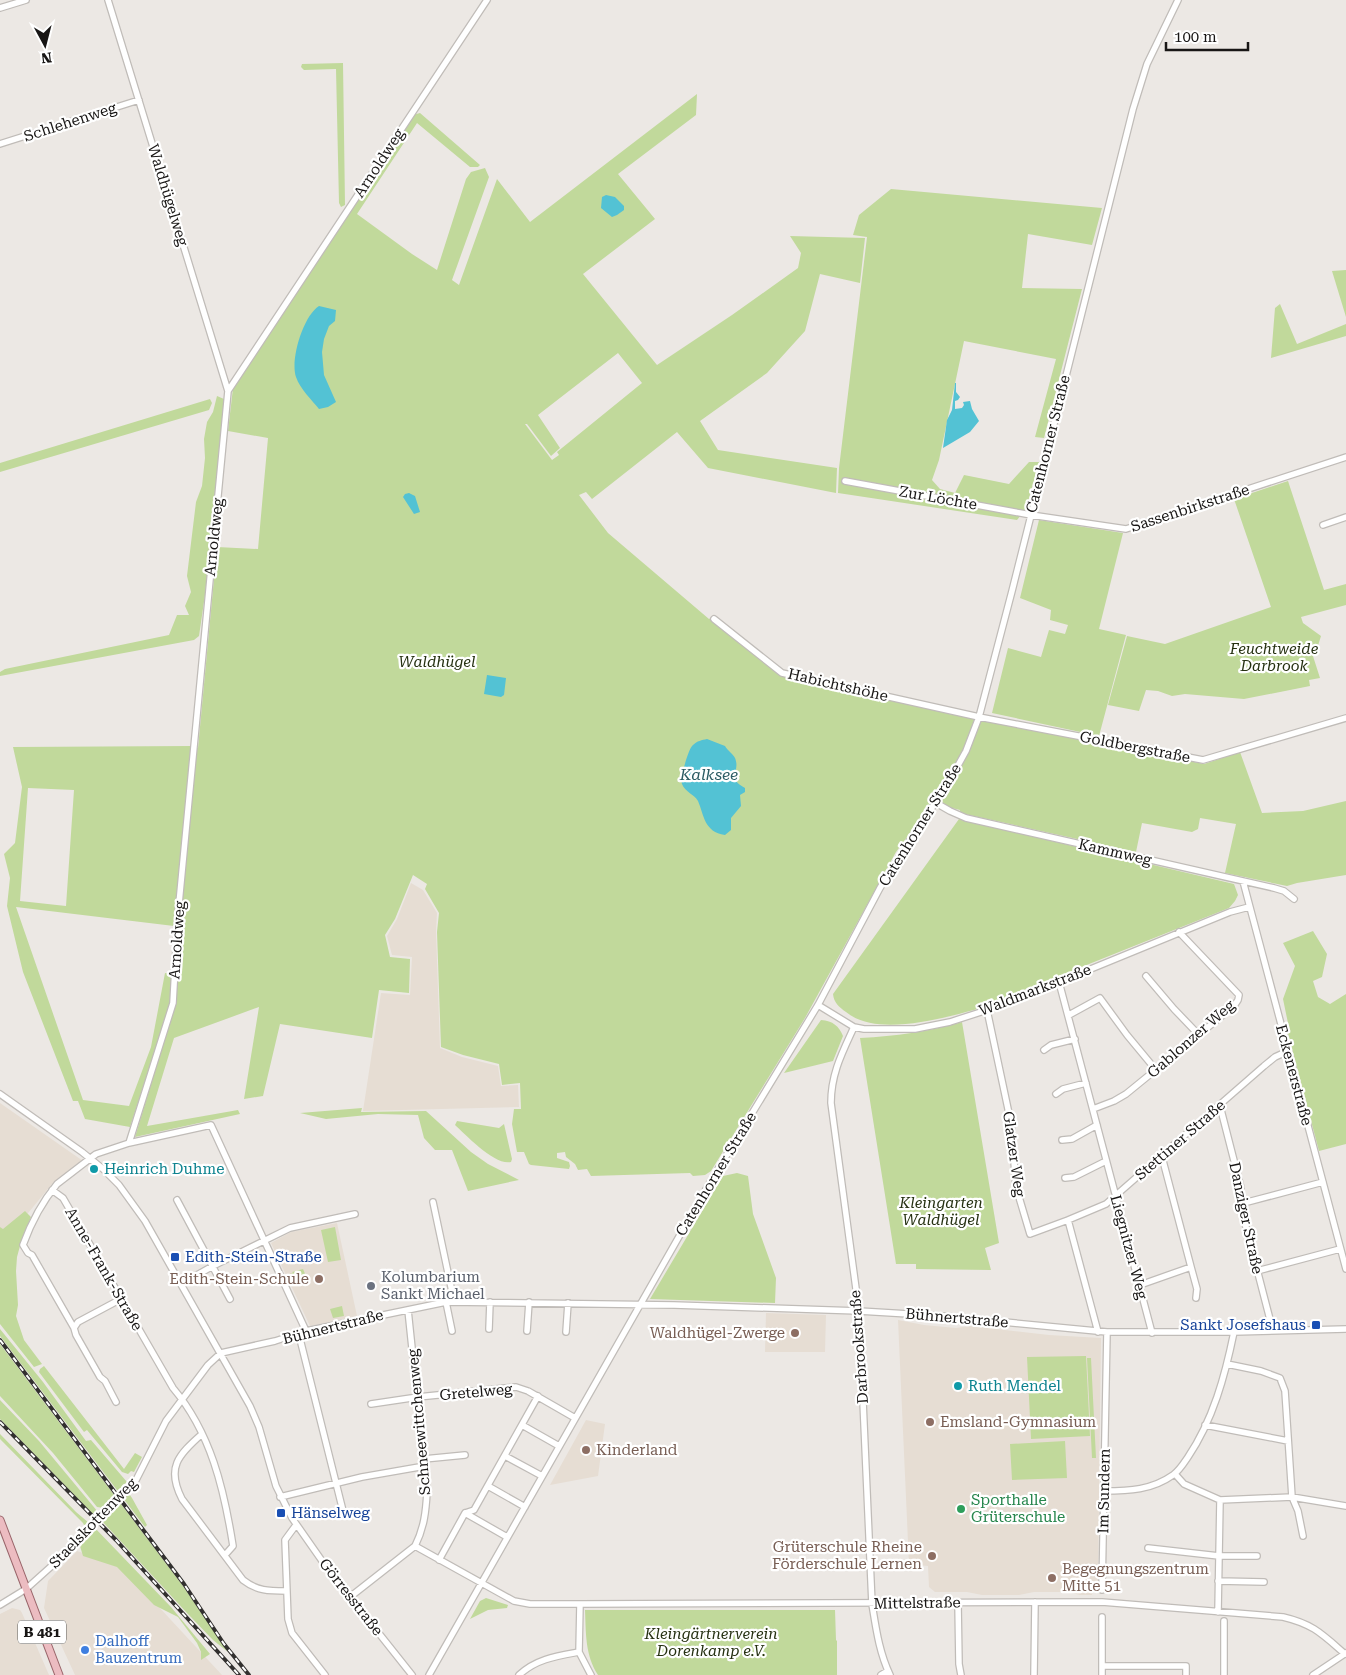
<svg xmlns="http://www.w3.org/2000/svg" width="1346" height="1675" font-family="'Roboto Serif',serif">
<rect width="100%" height="100%" fill="#ece8e4"/>
<path fill="#e6ddd3" d="M411 883 423 890 437 913 436 931 440 1048 462 1057 498 1066 501 1086 518 1085 519 1107 363 1111 381 993 410 995 412 957 392 955 387 936 397 919Z
M0 1103 83 1161 52 1184 10 1235 0 1227Z
M337 1223 357 1316 310 1326 271 1243 291 1232Z
M766 1313 826 1315 825 1352H765Z
M898 1320 924 1325 956 1328 970 1326 1049 1335 1101 1338 1098 1581 1093 1587 1092 1595H1080L1067 1592H1034L1019 1595H982L967 1592H935L929 1587 928 1566 909 1564Z
M586 1420 605 1424 598 1476 550 1485Z
M77 1551 120 1565 222 1675H75L44 1608 48 1581Z
M12 1608 20 1610 22 1613 49 1675H0V1614Z"/>
<path fill="#c1d99b" fill-rule="evenodd" d="M343 63 345 205 341 207 339 203 336 69 304 70 301 67 302 64Z
M697 94 696 115 618 174 655 219 583 274 657 365 732 315 798 268 801 253 790 236 865 238 860 283 820 274 805 331 767 373 700 421 718 450 837 468 836 493 708 468 677 432 592 499 586 492 579 495 608 533 709 619 714 616 781 674 971 717 972 719 1027 728 1204 764 1240 752 1262 813 1303 811 1346 801V875L1297 883 1287 886 1225 873 1236 824 1200 818 1198 829 1192 832 1142 823 1136 852 960 813V810L932 803 896 852 805 1018 711 1171 705 1175 693 1176 690 1173 591 1176 587 1169 578 1170 575 1164 566 1157 565 1152 557 1153V1158L569 1162 570 1166 569 1169 531 1165 529 1164 524 1152H517L512 1124 514 1109H521L520 1083 502 1085 499 1064 463 1055 441 1047 437 932 439 913 425 889 427 884 413 875 395 919 385 935 390 957 410 959 409 993 379 990 372 1038 280 1024 263 1096 244 1099 259 1007 174 1038 147 1126 238 1110 240 1114 135 1137 166 1035 175 1001 182 918H176L174 926 16 907 83 1100 129 1106 151 1047 165 973 172 974 171 1003 130 1127 85 1119 78 1101H73L23 972 7 906 10 878 4 854 15 843 22 787 13 747 191 746V748H198L217 547 258 549 268 438 228 431 233 388 413 115 420 113 480 165 478 167H470L417 123 357 214 412 254 437 270 466 179 471 172 485 168 489 177 452 280 459 285 497 179 530 222ZM618 353 642 383 557 452 559 455 552 460 525 424H527L551 456 560 448 538 415ZM28 788 74 790 66 906 20 901Z
M891 189 1102 208 1092 245 1028 234 1022 288 1082 289 1044 438 1035 437 1056 359 964 341 939 460 932 480 940 489 955 493 964 475 1009 484 1029 462H1039L1026 509 1017 520 838 493 839 468 867 237 853 235 859 215Z
M1346 270V317L1332 271Z
M1280 304 1297 344 1346 324V336L1271 358 1275 308Z
M217 396 224 399V403L205 595 199 636 194 640 0 676V672L5 669 169 635 177 615H189L185 606 191 592 187 576 196 502 202 486 205 458 204 439 207 422 213 412Z
M210 399 212 403 209 410 0 472V463Z
M1288 481 1324 590 1346 584V605L1301 617 1303 623 1321 636 1316 652 1312 653 1320 678 1309 680 1310 686 1244 699 1185 694 1172 696 1158 691 1146 690 1139 711 1108 705 1127 636 1165 644 1271 607 1234 499Z
M1039 520 1123 533 1099 629 1126 635 1099 736 992 713 1008 648 1041 657 1049 630 1065 634 1068 625 1050 620 1051 610 1020 598Z
M959 819 1234 884 1238 895 1235 901 1229 908 974 1010C939 1019 876 1037 846 1012 839 1007 834 1003 833 994Z
M1313 931 1327 954 1322 977 1313 981 1318 997 1330 1004 1346 994V1144L1319 1151 1287 1030 1289 1028 1283 999 1295 966 1283 943Z
M821 1020C833 1021 839 1026 843 1036L833 1061 784 1073Z
M962 1022 999 1243 985 1248 991 1270 916 1269V1264H896L860 1038C897 1036 926 1032 962 1022Z
M362 1108 361 1112 426 1111 471 1152 488 1164 519 1180 468 1191 452 1150H435L424 1138 418 1115 378 1114 326 1119 300 1113Z
M457 1121 499 1128 504 1124 512 1159 511 1162C495 1166 466 1135 455 1125Z
M737 1173 748 1176 753 1214 776 1278 775 1303 650 1299 723 1176Z
M25 1211 31 1217 20 1246 17 1257 16 1271 18 1305 16 1316 24 1340 42 1364 34 1367 0 1324V1227L3 1229Z
M335 1227 341 1260 328 1262 321 1230Z
M303 1269 306 1276 293 1282 289 1274 293 1273 292 1272Z
M342 1306 344 1316 333 1318 330 1309Z
M0 1329 43 1382 86 1441 91 1440 127 1482 123 1485 132 1498 147 1525 145 1527 16 1357 0 1336Z
M0 1344 183 1586 228 1652 213 1640 186 1612 101 1520 108 1512 104 1508 97 1507 53 1453 0 1396Z
M1086 1356 1090 1436 1031 1439 1027 1357Z
M1087 1358H1091L1096 1458H1092Z
M44 1366 124 1469 135 1453 142 1457 134 1472 131 1471 128 1474 122 1472 87 1430 84 1432 39 1372 40 1369Z
M0 1400 39 1441 98 1512 97 1514 92 1513 0 1419Z
M0 1434 76 1512 89 1523 85 1527 83 1523 0 1439Z
M1065 1441 1067 1478 1012 1480 1010 1444Z
M94 1527 171 1607 210 1654 201 1660V1652L197 1643 178 1617 154 1605 117 1567 83 1556 80 1546Z
M486 1598 508 1605 507 1608 488 1610 470 1619 480 1601Z
M585 1610H835L836 1640 837 1641V1675H598C585 1655 586 1633 585 1610Z"/>
<path fill="#53c2d4" d="M606 195 615 197 624 206V210L617 215 612 217 601 208 602 197Z
M319 306 336 310 335 321 329 326 324 339 322 352 324 375 336 402 328 407 319 409C312 400 300 389 296 377 290 360 303 316 319 306Z
M955 383H956V392L960 397 958 400 955 401V409L962 408 964 405 963 402 970 401 972 409 979 421 970 432 943 448 947 420 952 410Z
M409 493 415 496 420 512 414 514 403 497 405 494Z
M487 675 506 678 504 695 501 697 484 694Z
M707 739 725 746C727 750 733 754 735 758 741 773 725 777 745 788V792L740 795 741 806 731 818V830L725 835C704 832 704 815 698 801 694 794 685 792 682 784 680 779 688 749 693 745 697 741 702 740 707 739Z"/>
<g fill="none" stroke-linecap="round" stroke-linejoin="round">
<g stroke="#c0bcb8" stroke-width="8">
<path id="minor" d="M108 0 228 391
M0 8 26 0
M0 144 139 100
M845 481 1031 515 1126 529 1346 457
M1323 525 1346 517
M714 619 782 673 979 717 1203 760 1346 718
M936 803 950 811 966 818 1274 888 1284 891 1294 899
M1243 881 1346 1269
M1146 976 1174 1009 1198 1034
M1059 982 1152 1333
M818 1005 854 1027 864 1029H915L950 1022 987 1010 1059 982 1230 912 1249 907
M987 1010 1011 1123 1016 1187 1030 1234 1068 1220 1098 1332
M1069 1015 1100 998 1127 1035 1156 1070
M854 1027C842 1053 831 1074 831 1103L859 1311 872 1604C876 1628 879 1652 890 1675
M1044 1050 1051 1045 1075 1039
M0 1094 82 1152 103 1169 119 1185 145 1221 250 1406 259 1427 276 1486 292 1518 327 1568 412 1675
M1056 1094 1063 1089 1086 1083
M1220 1106 1241 1188 1240 1204 1273 1331
M1093 1109 1114 1101 1126 1094 1234 1006 1238 1000 1239 995 1179 932
M1062 1140 1072 1139 1097 1125
M129 1143 173 1003 178 914 228 391 487 0
M1065 1178 1074 1177 1106 1161
M52 1190 63 1198 173 1388C211 1433 224 1489 233 1546L225 1555
M177 1200 230 1299
M433 1202 454 1301
M1240 1204 1323 1182
M1068 1220 1106 1204 1264 1066 1275 1057 1288 1051
M1191 1267 1197 1289 1196 1298
M1257 1271 1340 1249
M181 1284 213 1266 290 1228 355 1214
M1140 1285 1191 1267 1162 1157
M446 1302 452 1331
M408 1310 427 1491C426 1512 424 1528 415 1546L514 1601 530 1604H580L1102 1602 1283 1617C1313 1624 1322 1634 1345 1654
M74 1328 32 1255 28 1253 23 1245C31 1223 42 1202 57 1184L96 1154 129 1143 211 1125 306 1331
M489 1329 490 1302
M527 1331 529 1302
M566 1332 568 1303
M299 1335 343 1511
M1227 1364 1261 1371 1280 1378 1285 1391 1292 1497 1298 1511 1303 1536
M116 1402 105 1381 100 1377 76 1335 74 1328 78 1322 121 1299
M371 1404 418 1397 516 1387 528 1391 575 1418
M522 1425 559 1446
M1205 1425 1288 1441
M202 1434C178 1455 166 1468 182 1499L243 1580C257 1591 269 1591 286 1591
M505 1456 542 1476
M424 1459 465 1455
M1175 1474 1184 1484 1220 1500 1292 1497 1346 1506
M488 1486 525 1507
M1104 1491C1129 1491 1152 1490 1173 1475 1179 1471 1184 1463 1188 1457 1213 1420 1225 1376 1234 1332
M280 1497 362 1477 425 1466
M465 1513 507 1537
M296 1525 285 1540 288 1619 292 1633 325 1675
M1148 1548 1219 1556H1257
M439 1560 465 1513 474 1510 538 1396
M1218 1581 1264 1582
M1102 1590 1107 1332
M350 1597 415 1546
M958 1603 959 1664 961 1675
M580 1604 579 1652 591 1675
M0 1605 26 1589 55 1563 102 1514 134 1484 166 1421 208 1365 221 1353 275 1341 306 1331 446 1302 674 1305 859 1311 942 1316 1107 1332H1234L1346 1329
M1218 1612 1220 1500
M1102 1617V1675
M1224 1621V1675
M1102 1666H1186V1675
M429 1675 709 1184 818 1005 880 888 906 846 946 787 966 751 979 717 1012 591 1133 109 1147 64 1178 0
M519 1675C536 1659 557 1656 579 1652
M881 1675 888 1671
M1034 1675 1035 1602
M1313 1675 1346 1653"/>
</g>
<g stroke="#99656a" stroke-width="9">
<path id="major" d="M0 1520 59 1675"/>
</g>
<use href="#minor" stroke="#fff" stroke-width="5.5"/>
<use href="#major" stroke="#ecbcc1" stroke-width="7"/>
<g stroke="#32302f" stroke-width="4">
<path id="rail" d="M0 1340 184 1584 224 1644 249 1675
M0 1422 116 1540 239 1675"/>
</g>
<use href="#rail" stroke="#fff" stroke-width="2" stroke-dasharray="5.5" stroke-linecap="butt"/>
</g>
<g fill="#0f9aa8" stroke="#fff" stroke-width="2">
<circle cx="94" cy="1169" r="5"/>
<circle cx="958" cy="1386" r="5"/>
</g>
<g fill="#1a4fb4" stroke="#fff" stroke-width="2">
<rect x="170" y="1252" width="10" height="10" rx="2.5"/>
<rect x="1311" y="1320" width="10" height="10" rx="2.5"/>
<rect x="276" y="1508" width="10" height="10" rx="2.5"/>
</g>
<g fill="#8d6e63" stroke="#fff" stroke-width="2">
<circle cx="319" cy="1279" r="5"/>
<circle cx="795" cy="1333" r="5"/>
<circle cx="930" cy="1422" r="5"/>
<circle cx="586" cy="1450" r="5"/>
<circle cx="932" cy="1556" r="5"/>
<circle cx="1052" cy="1578" r="5"/>
</g>
<circle fill="#6b7280" stroke="#fff" stroke-width="2" cx="371" cy="1286" r="5"/>
<circle fill="#2e9e5b" stroke="#fff" stroke-width="2" cx="961" cy="1509" r="5"/>
<circle fill="#3f7fe0" stroke="#fff" stroke-width="2" cx="85" cy="1650" r="5"/>
<g text-anchor="middle" stroke-width="4.5" stroke-linejoin="round" paint-order="stroke">
<rect fill="#fff" stroke="#5d5c5b" stroke-width="1" x="18" y="1620.5" width="48" height="23" rx="4"/>
<g font-size="14" font-weight="bold" fill="#181615">
<text x="42" y="1637">B 481</text>
</g>
<g font-size="15" fill="#181615" stroke="#fff">
<text transform="translate(70 122) rotate(-18)" y="5">Schlehenweg</text>
<text transform="translate(379 163) rotate(-57)" y="5">Arnoldweg</text>
<text transform="translate(168 195) rotate(73)" y="5">Waldhügelweg</text>
<text transform="translate(1048 444) rotate(-76)" y="5">Catenhorner Straße</text>
<text transform="translate(938 498) rotate(10)" y="5">Zur Löchte</text>
<text transform="translate(1190 508) rotate(-18)" y="5">Sassenbirkstraße</text>
<text transform="translate(214 537) rotate(-84)" y="5">Arnoldweg</text>
<text transform="translate(838 685) rotate(13)" y="5">Habichtshöhe</text>
<text transform="translate(1135 747) rotate(11)" y="5">Goldbergstraße</text>
<text transform="translate(920 825) rotate(-58)" y="5">Catenhorner Straße</text>
<text transform="translate(1115 852) rotate(13)" y="5">Kammweg</text>
<text transform="translate(177 940) rotate(-86)" y="5">Arnoldweg</text>
<text transform="translate(1035 990) rotate(-21)" y="5">Waldmarkstraße</text>
<text transform="translate(1191 1039) rotate(-41)" y="5">Gablonzer Weg</text>
<text transform="translate(1294 1075) rotate(75)" y="5">Eckenerstraße</text>
<text transform="translate(1180 1140) rotate(-41)" y="5">Stettiner Straße</text>
<text transform="translate(1014 1154) rotate(82)" y="5">Glatzer Weg</text>
<text transform="translate(716 1174) rotate(-59)" y="5">Catenhorner Straße</text>
<text transform="translate(1246 1218) rotate(78)" y="5">Danziger Straße</text>
<text transform="translate(1129 1247) rotate(75)" y="5">Liegnitzer Weg</text>
<text transform="translate(104 1269) rotate(60)" y="5">Anne-Frank-Straße</text>
<text transform="translate(957 1318) rotate(5)" y="5">Bühnertstraße</text>
<text transform="translate(333 1327) rotate(-14)" y="5">Bühnertstraße</text>
<text transform="translate(859 1347) rotate(-94)" y="5">Darbrookstraße</text>
<text transform="translate(476 1392) rotate(-5)" y="5">Gretelweg</text>
<text transform="translate(419 1422) rotate(-95)" y="5">Schneewittchenweg</text>
<text transform="translate(1104 1491) rotate(-89)" y="5">Im Sundern</text>
<text transform="translate(93 1523) rotate(-46)" y="5">Staelskottenweg</text>
<text transform="translate(351 1597) rotate(52)" y="5">Görresstraße</text>
<text transform="translate(917 1603) rotate(-1)" y="5">Mittelstraße</text>
</g>
<g font-size="15" font-style="italic" fill="#253011" stroke="#fff">
<text x="1274" y="654">Feuchtweide<tspan x="1274" dy="17">Darbrook</tspan></text>
<text x="437" y="667">Waldhügel</text>
<text x="941" y="1208">Kleingarten<tspan x="941" dy="17">Waldhügel</tspan></text>
<text x="711" y="1639">Kleingärtnerverein<tspan x="711" dy="17">Dorenkamp e.V.</tspan></text>
</g>
<g font-size="15" fill="#0d838f" stroke="#fff" text-anchor="start">
<text x="104" y="1174">Heinrich Duhme</text>
<text x="968" y="1391">Ruth Mendel</text>
</g>
<g font-size="15" fill="#164399" stroke="#fff" text-anchor="start">
<text x="185" y="1262">Edith-Stein-Straße</text>
<text x="1306" y="1330" text-anchor="end">Sankt Josefshaus</text>
<text x="291" y="1518">Hänselweg</text>
</g>
<g font-size="15" fill="#5b616d" stroke="#fff" text-anchor="start">
<text x="381" y="1282">Kolumbarium<tspan x="381" dy="17">Sankt Michael</tspan></text>
</g>
<g font-size="15" fill="#785e54" stroke="#fff" text-anchor="end">
<text x="309" y="1284">Edith-Stein-Schule</text>
<text x="785" y="1338">Waldhügel-Zwerge</text>
<text x="940" y="1427" text-anchor="start">Emsland-Gymnasium</text>
<text x="596" y="1455" text-anchor="start">Kinderland</text>
<text x="922" y="1552">Grüterschule Rheine<tspan x="922" dy="17">Förderschule Lernen</tspan></text>
<text x="1062" y="1574" text-anchor="start">Begegnungszentrum<tspan x="1062" dy="17">Mitte 51</tspan></text>
</g>
<g font-size="15" fill="#27864d" stroke="#fff" text-anchor="start">
<text x="971" y="1505">Sporthalle<tspan x="971" dy="17">Grüterschule</tspan></text>
</g>
<g font-size="15" fill="#366cbe" stroke="#fff" text-anchor="start">
<text x="95" y="1646">Dalhoff<tspan x="95" dy="17">Bauzentrum</tspan></text>
</g>
<g font-size="16" font-style="italic" fill="#2b5b63" stroke="#fff">
<text x="709" y="780">Kalksee</text>
</g>
</g>
<g transform="translate(45 45) rotate(173)" stroke="#ffffff" stroke-width="4" paint-order="stroke">
<path d="M0-4L9 19L0 12L-9 19Z" fill="#181615"/>
<text y="-8" font-size="14" font-weight="bold" text-anchor="middle" fill="#181615">N</text>
</g>
<path d="M1166 42v8h82v-8" fill="none" stroke="#181615" stroke-width="2.5"/>
<text x="1174" y="42" font-size="15" fill="#181615" stroke="#ffffff" stroke-width="4" paint-order="stroke">100 m</text>
</svg>
